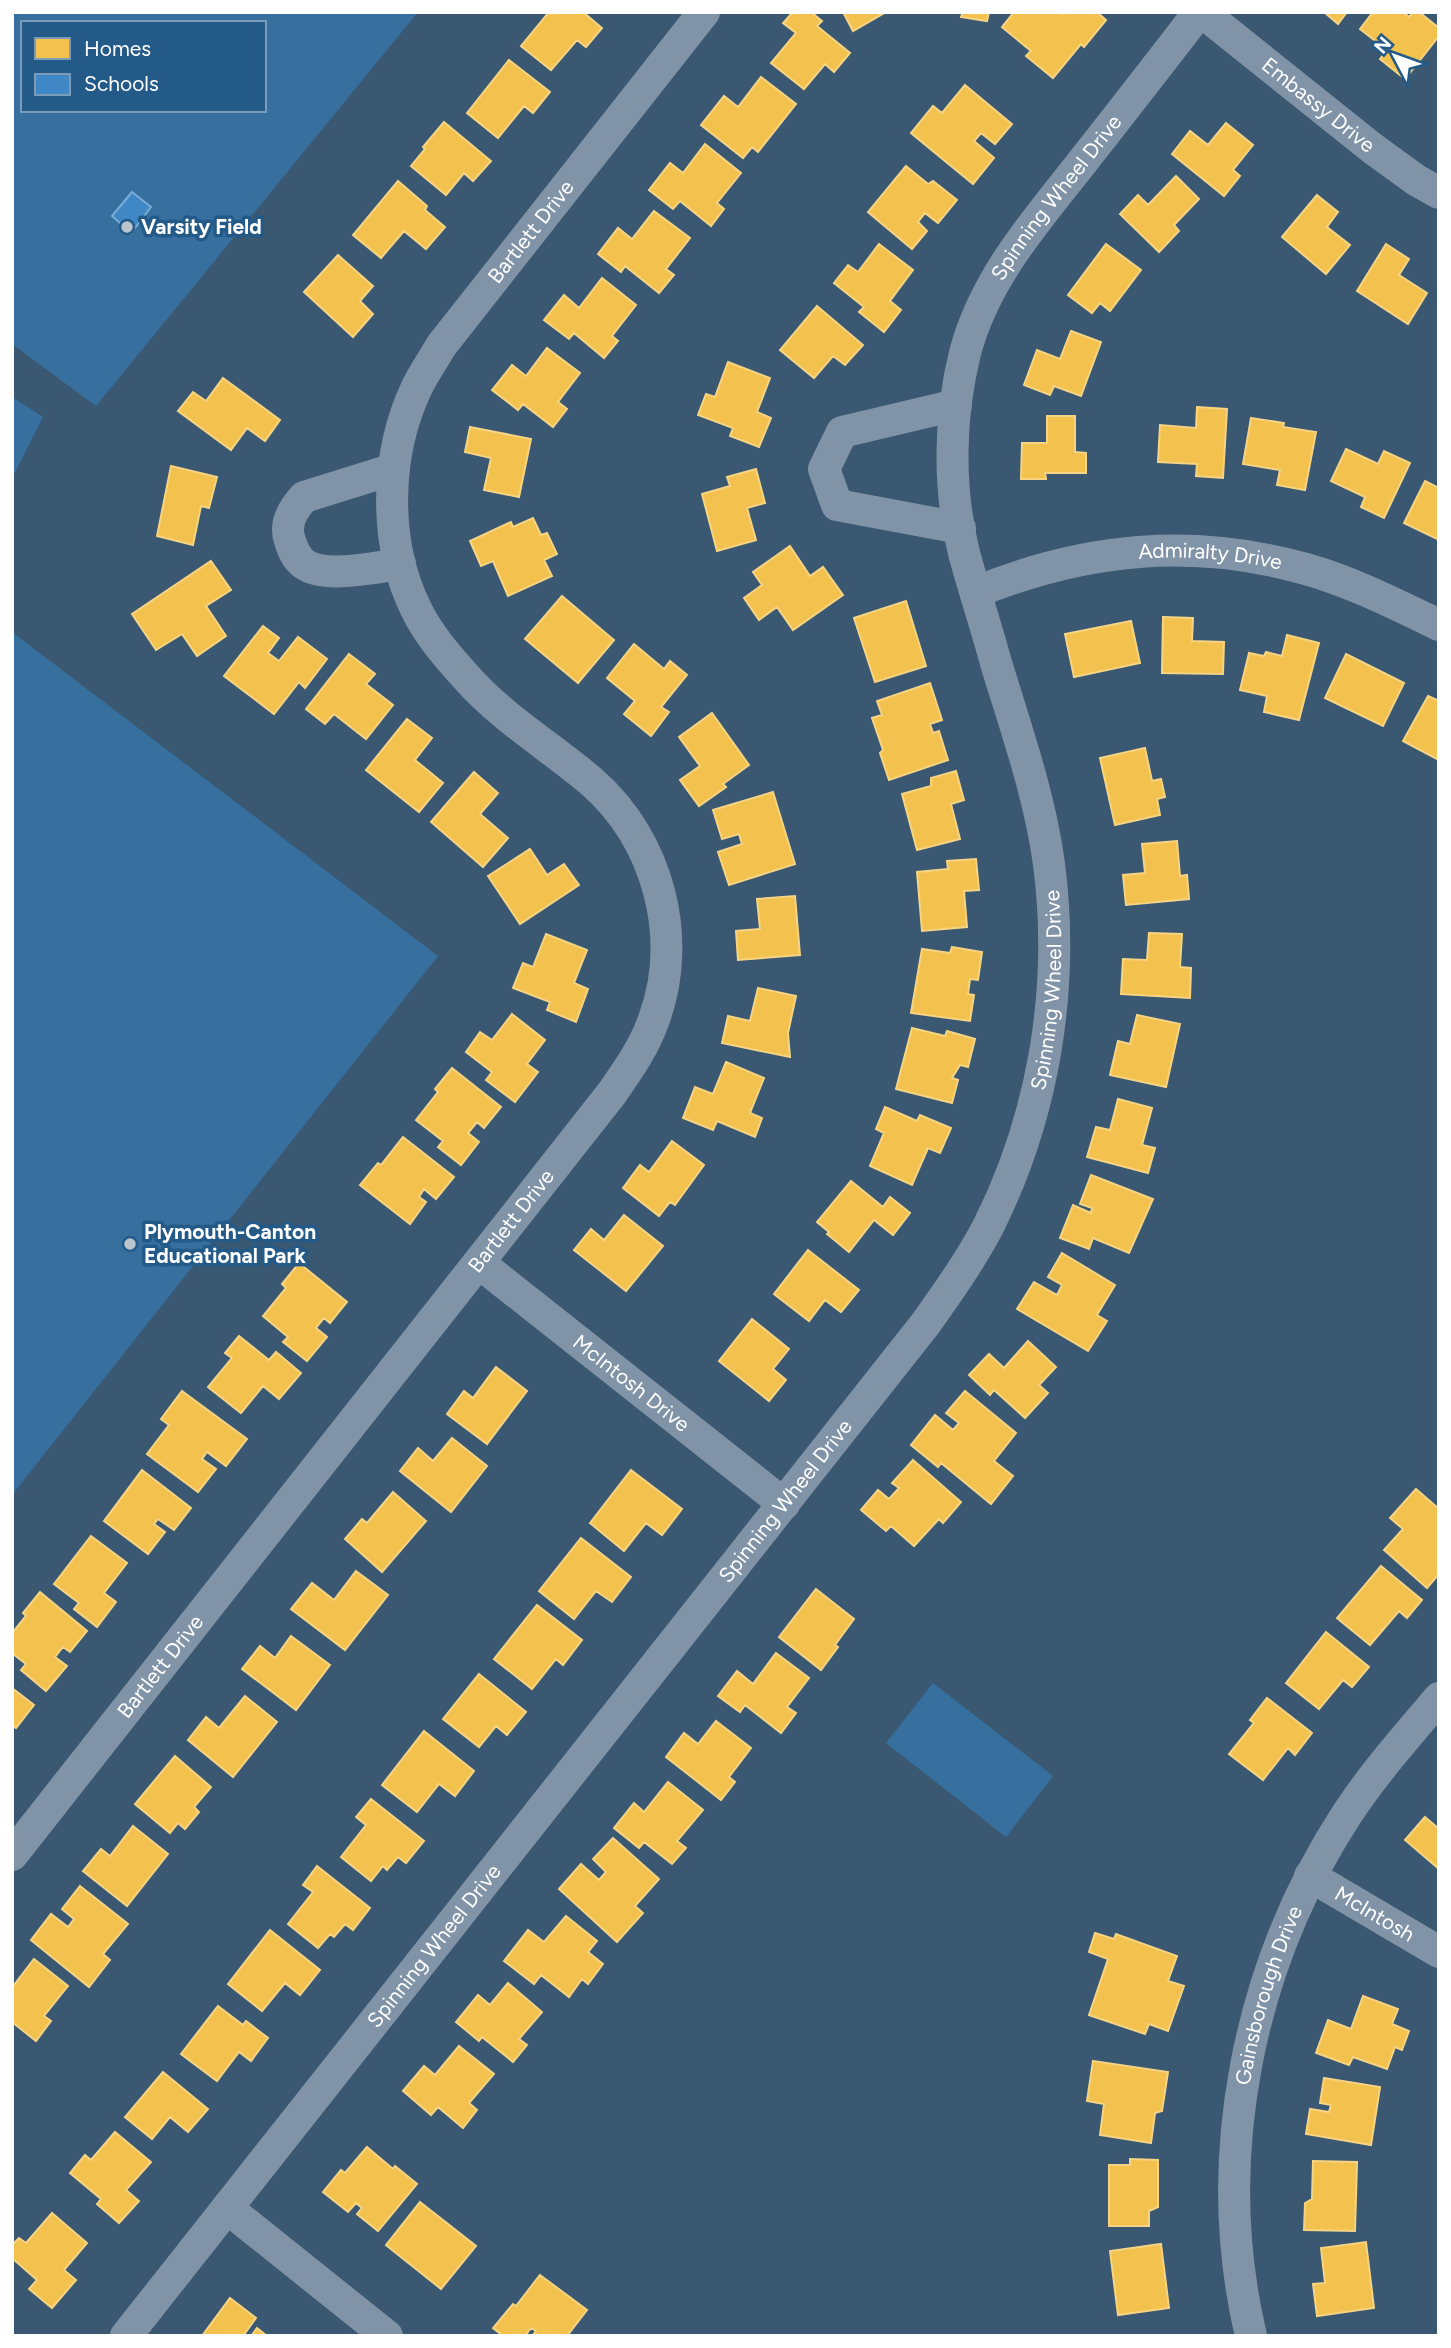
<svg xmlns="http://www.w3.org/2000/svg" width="1451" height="2348" font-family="Figtree,sans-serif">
<rect width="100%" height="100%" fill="#3a5871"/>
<path fill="#37709e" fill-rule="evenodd" d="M12 12H418L96 406 12 344ZM23 23H264V110H23Z
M12 397 43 417 12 478Z
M12 632 438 956 12 1495Z
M933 1683 1053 1776 1006 1837 886 1743Z"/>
<path fill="#f2c14e" stroke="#f6d483" stroke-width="2" d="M549 12H583L602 28 586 47 577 40 551 70 521 46Z
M793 12H811L822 21 817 26 850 53 834 72 825 64 804 89 771 63 796 33 783 23Z
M843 12H886L853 31Z
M963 12H989L987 21 961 17Z
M1014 12H1061L1063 14 1065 12H1097L1106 20 1084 47 1081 44 1053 78 1026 56 1031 51 1002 27Z
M1324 12H1347L1338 24Z
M1373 12H1403L1409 17 1413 12H1419L1439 28V36L1405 79 1380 59 1387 50 1360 29Z
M509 60 550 92 533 113 524 106 498 138 467 113Z
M761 77 796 104 758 152 752 147 743 158 701 125 724 96 738 107Z
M965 85 1012 124 995 144 981 133 974 141 994 158 973 184 911 133 933 106 942 113Z
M444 122 491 161 473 181 464 173 446 195 411 166 425 149 423 147Z
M1226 123 1253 145 1233 170 1240 176 1224 196 1172 154 1190 131 1208 145Z
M705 144 741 173 717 203 724 209 711 226 680 201 673 209 649 190 670 163 683 173Z
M906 166 928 184 933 181 957 200 938 223 925 213 918 222 927 231 912 249 868 212Z
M1176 176 1199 199 1174 225 1179 231 1159 252 1120 214 1138 195 1148 205Z
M398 181 427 206 425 210 445 227 426 249 404 231 381 258 353 235Z
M1317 195 1338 212 1327 227 1350 245 1326 274 1282 237Z
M654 211 690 238 666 269 674 275 659 293 625 266 621 272 598 254 618 228 632 239Z
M879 244 913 270 890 301 901 310 884 332 859 312 864 307 834 283 848 265 858 272Z
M1106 244 1141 270 1110 311 1100 303 1092 313 1068 295Z
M1386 244 1409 259 1399 275 1427 293 1408 324 1357 291Z
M338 255 373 286 360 301 373 314 353 337 304 292Z
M602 278 636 305 612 336 618 341 604 358 574 333 569 339 544 320 564 295 579 308Z
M817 306 863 345 845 365 833 356 814 378 780 350Z
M1071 331 1101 342 1081 396 1054 386 1050 395 1024 385 1037 350 1060 359Z
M547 348 580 373 558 402 567 409 553 427 523 404 518 410 492 390 512 365 526 376Z
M728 362 770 378 757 412 771 418 759 447 730 436 733 428 698 415 706 394 715 397Z
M223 378 280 420 265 441 247 428 231 450 178 411 193 392 206 401Z
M1197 407 1227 409 1223 478 1196 476 1197 464 1158 462 1160 425 1196 428Z
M1047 416H1075V452L1086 453V473H1045L1046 479H1021L1022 443H1047Z
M1251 418 1284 423 1283 427 1316 432 1305 490 1277 485 1280 470 1243 464Z
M470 427 531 439 519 497 484 490 491 458 465 452Z
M1346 449 1378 464 1384 451 1410 463 1384 518 1361 507 1365 497 1331 481Z
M171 466 217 477 209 508 201 506 193 545 157 536Z
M756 469 765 503 747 508 756 540 717 551 702 494 730 486 727 477Z
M1425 481 1439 488V540L1404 523Z
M533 518 541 535 547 533 557 554 544 560 552 576 508 596 493 561 481 566 470 541 511 522 513 527Z
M790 546 810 576 823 567 843 595 793 630 777 607 759 620 744 598 762 585 753 572Z
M211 561 231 590 206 606 226 636 197 656 182 634 156 650 132 614Z
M562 596 614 640 578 683 525 639Z
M906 601 926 666 875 682 854 618Z
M1163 617 1193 618 1192 641 1224 642 1223 674 1162 673Z
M1131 621 1140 663 1074 677 1065 634Z
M263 626 279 638 268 653 279 661 298 637 327 659 305 688 299 682 274 714 224 676Z
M1287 635 1319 643 1299 720 1264 712 1267 696 1240 690 1249 653 1264 656 1266 652 1282 656Z
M634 644 664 669 670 661 687 675 661 707 669 712 651 736 624 714 635 701 607 678Z
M349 654 375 674 366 684 393 705 366 739 334 714 325 724 306 709Z
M1346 654 1404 683 1383 726 1325 698Z
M930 683 942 720 930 724 933 733 939 731 948 760 889 780 880 753 883 750 872 718 882 715 877 701Z
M1428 696 1439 701V760L1403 741Z
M712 713 749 765 723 784 726 787 699 806 680 780 700 766 679 737Z
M407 719 432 738 415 760 443 783 419 812 366 770Z
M1145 748 1152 781 1161 779 1165 797 1157 799 1160 815 1115 825 1100 758Z
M956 771 964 800 951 804 960 839 917 850 902 794 931 786V778Z
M474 772 498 793 480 814 508 838 483 867 431 822Z
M773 792 795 864 729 885 718 852 742 844 739 834 722 839 713 810Z
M1177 841 1180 876 1187 875 1189 899 1126 905 1123 875 1145 873 1142 844Z
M530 849 547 875 564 864 579 885 520 924 488 876Z
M976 859 979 890 964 891 967 927 922 931 917 872 948 869 947 861Z
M795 896 800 955 738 960 736 931 760 929 757 899Z
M1149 933 1182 934 1180 967 1191 968 1190 998 1121 994 1123 959 1147 960Z
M546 934 587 950 574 983 588 989 576 1022 547 1010 550 1002 513 988 523 963 533 967Z
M952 947 982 952 978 980 970 979 968 994 974 995 970 1021 911 1013 922 949 950 953Z
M758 988 796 996 788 1033 790 1057 722 1043 728 1016 750 1021Z
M512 1014 545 1040 527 1064 538 1072 515 1102 486 1080 492 1072 466 1052 480 1032 492 1040Z
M1137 1015 1180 1024 1166 1087 1110 1075 1118 1041 1130 1044Z
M912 1028 945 1036 947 1031 975 1039 968 1067 960 1065 952 1078 958 1080 952 1103 896 1089Z
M726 1062 764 1078 750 1113 762 1118 755 1137 717 1121 713 1130 683 1118 695 1087 713 1094Z
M452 1068 501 1107 484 1128 477 1122 468 1133 479 1142 461 1165 438 1147 443 1141 416 1120 438 1092 435 1089Z
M1118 1099 1152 1108 1142 1145 1155 1148 1148 1173 1087 1157 1096 1127 1110 1130Z
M885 1107 917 1121 920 1115 951 1128 940 1153 928 1148 912 1185 870 1166 884 1133 876 1129Z
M403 1137 454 1177 436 1199 424 1189 419 1197 426 1202 410 1224 360 1185 378 1163 381 1165Z
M672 1141 704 1165 675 1205 670 1202 659 1216 623 1188 640 1165 649 1172Z
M1091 1175 1153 1199 1129 1253 1093 1238 1089 1249 1060 1238 1073 1205 1091 1213 1092 1208 1080 1204Z
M851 1181 883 1207 890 1197 910 1213 893 1235 874 1220 849 1252 827 1234 829 1232 817 1222Z
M624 1215 663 1246 626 1291 574 1250 591 1229 604 1240Z
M808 1250 859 1290 841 1312 825 1300 809 1321 774 1294Z
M1062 1253 1115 1285 1097 1315 1107 1321 1088 1351 1017 1309 1034 1282 1057 1295 1062 1285 1048 1277Z
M299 1263 347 1302 330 1323 324 1318 316 1328 327 1337 307 1361 283 1342 288 1337 263 1316 286 1288 282 1284Z
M752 1319 789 1349 773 1369 786 1380 769 1401 719 1361Z
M239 1336 269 1360 276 1352 301 1373 279 1399 263 1386 241 1413 208 1387 232 1358 225 1353Z
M1028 1341 1056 1367 1039 1385 1048 1393 1025 1418 994 1390 990 1395 969 1375 989 1354 1004 1368Z
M496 1367 527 1391 487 1444 447 1414 464 1391 473 1398Z
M182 1391 247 1439 226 1466 207 1452 202 1459 216 1469 198 1492 147 1454 169 1425 161 1419Z
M965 1391 1016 1433 994 1461 1013 1476 991 1504 941 1463 938 1467 911 1445 935 1415 953 1430 959 1423 946 1413Z
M452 1438 487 1466 451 1512 400 1471 418 1448 433 1461Z
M913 1460 961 1502 943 1523 939 1519 914 1546 891 1526 886 1531 861 1510 878 1490 889 1499 899 1488 892 1483Z
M142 1470 191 1508 174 1530 158 1519 154 1524 165 1532 148 1554 104 1521Z
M631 1470 682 1509 662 1535 646 1523 624 1551 590 1523Z
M1416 1489 1439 1509V1574L1427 1588 1384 1550 1403 1529 1390 1518Z
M393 1492 426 1521 382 1572 345 1539 362 1519 367 1523Z
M91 1536 127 1563 104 1593 116 1602 97 1627 74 1609 79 1603 54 1584Z
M581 1538 631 1577 612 1602 596 1591 574 1619 539 1591Z
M1381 1566 1422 1600 1407 1618 1399 1611 1370 1645 1337 1618Z
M356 1571 388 1595 345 1650 291 1609 312 1583 334 1600Z
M816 1589 854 1619 835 1645 838 1647 821 1670 779 1637Z
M40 1592 87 1631 70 1652 63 1647 55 1657 67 1666 46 1691 21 1670 26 1664 12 1653V1633L26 1616 23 1613Z
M537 1605 582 1640 563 1665 556 1659 532 1689 494 1659Z
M1326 1632 1369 1667 1352 1687 1343 1680 1319 1709 1286 1683Z
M291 1636 330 1665 296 1710 242 1669 260 1646 275 1658Z
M776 1653 809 1678 787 1707 796 1713 781 1733 745 1705 740 1712 718 1696 737 1671 753 1684Z
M479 1674 526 1712 507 1735 496 1726 479 1747 443 1719Z
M12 1688 34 1705 16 1728 12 1725Z
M245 1696 277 1722 233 1777 188 1740 206 1717 219 1728Z
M1267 1698 1312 1733 1295 1755 1288 1748 1263 1780 1229 1754 1254 1723 1250 1720Z
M716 1721 751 1748 729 1777 735 1782 721 1800 666 1757 684 1733 698 1744Z
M424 1731 474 1771 455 1796 439 1784 417 1812 382 1785Z
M175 1756 211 1787 194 1807 199 1812 185 1829 178 1823 170 1833 135 1804Z
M668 1782 703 1810 677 1841 686 1848 672 1864 644 1842 639 1848 614 1828 634 1803 644 1812Z
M371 1799 424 1841 406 1863 398 1857 387 1870 383 1866 371 1881 341 1857 366 1825 356 1817Z
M1425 1817 1439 1829V1869L1405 1840Z
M133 1826 168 1854 127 1906 83 1871 101 1849 110 1856Z
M613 1838 659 1879 635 1906 643 1913 617 1942 559 1889 581 1864 599 1880 606 1872 593 1859Z
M317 1866 370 1908 353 1930 345 1924 334 1937 330 1934 318 1948 288 1924 313 1892 303 1885Z
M80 1886 128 1924 103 1954 110 1960 89 1987 31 1940 51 1914 68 1927 74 1919 62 1909Z
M566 1916 597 1941 588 1952 603 1964 588 1984 582 1979 569 1997 541 1975 534 1984 504 1961 528 1930 544 1942Z
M270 1930 320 1970 300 1995 285 1983 262 2011 228 1984Z
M1095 1933 1114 1939 1116 1934 1177 1956 1168 1981 1184 1986 1168 2031 1149 2024 1145 2034 1089 2015 1108 1959 1089 1952Z
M34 1959 68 1986 44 2016 51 2021 36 2041 12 2022V1984L14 1985Z
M508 1983 542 2012 519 2039 527 2045 513 2062 482 2037 479 2041 456 2022 478 1995 490 2005Z
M1363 1996 1398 2009 1392 2024 1409 2031 1402 2050 1395 2047 1387 2069 1353 2057 1349 2065 1316 2053 1328 2020 1351 2029Z
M218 2006 243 2025 246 2021 268 2038 251 2061 239 2052 217 2081 181 2054Z
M459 2046 494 2074 469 2103 477 2110 463 2128 438 2107 431 2115 403 2091 424 2066 435 2075Z
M1093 2061 1168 2072 1162 2111 1155 2113 1151 2143 1100 2135 1104 2104 1087 2101Z
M163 2072 208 2109 188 2132 170 2117 152 2139 125 2117Z
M1324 2078 1380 2087 1371 2145 1306 2134 1310 2109 1329 2112 1331 2105 1320 2103Z
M115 2132 151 2162 126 2190 139 2201 119 2223 97 2204 101 2199 70 2173 85 2155 91 2160Z
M367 2147 393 2169 395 2166 417 2184 378 2231 357 2214 362 2208 356 2203 348 2212 323 2192 341 2170 345 2173Z
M1130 2159 1158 2160V2207L1149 2211V2226H1109V2165H1130Z
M1313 2161 1357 2162 1355 2231 1304 2230 1305 2203 1312 2199Z
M420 2202 476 2246 441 2289 386 2245Z
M52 2213 87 2243 64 2270 76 2280 52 2308 29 2289 37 2280 12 2258V2245L19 2238 26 2243Z
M1366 2242 1374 2308 1317 2316 1313 2284 1325 2283 1321 2248Z
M1161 2244 1169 2308 1118 2315 1110 2251Z
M540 2275 587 2310 567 2336H532L536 2331 531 2328 525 2336H503L493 2328 513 2304 516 2306Z
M230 2298 256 2318 243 2336H202Z
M257 2328 267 2336H251Z"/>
<path fill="#3f88c5" stroke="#79acd6" stroke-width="2" d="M132 192 151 207 131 233 112 216Z"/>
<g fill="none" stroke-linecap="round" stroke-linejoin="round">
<g stroke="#8194a7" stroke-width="32">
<path id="s1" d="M1202 12 1372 148 1416 180 1439 193"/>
<path d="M956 405 842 432 824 469 837 505 960 528"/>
<path d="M394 469 304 497C292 510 284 524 290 541 293 550 296 558 304 564 325 579 376 567 400 564"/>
<path id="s2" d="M976 592C1085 548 1191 537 1306 569 1352 582 1395 604 1439 625"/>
<path id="s3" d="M479 1263 784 1504"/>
<path id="s4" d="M12 1855 612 1093C628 1070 645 1046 654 1019 684 937 658 840 592 782 551 747 502 718 466 677 447 656 428 634 416 609 383 542 385 454 417 387 424 373 433 360 441 346L704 12"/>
<path id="s5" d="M1310 1876 1439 1952"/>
<path d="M227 2208 387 2336"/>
<path id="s6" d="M126 2336 926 1323C948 1292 970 1261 988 1227 1044 1115 1065 988 1049 864 1040 796 1016 729 996 663 986 626 974 590 964 553 948 488 949 417 965 353 984 280 1034 223 1080 165 1120 114 1160 63 1199 12"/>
<path id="s7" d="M1251 2336C1209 2158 1248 1966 1347 1814 1374 1773 1407 1736 1439 1698"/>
</g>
</g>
<g fill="#bac5cd" stroke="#235a88" stroke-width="2.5">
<circle cx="127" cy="227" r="7"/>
<circle cx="130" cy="1244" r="7"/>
</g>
<g text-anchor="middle" stroke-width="7" stroke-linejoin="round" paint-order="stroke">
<g font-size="21" fill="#fff" stroke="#235a88">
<text dy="7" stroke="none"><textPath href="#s1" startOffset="149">Embassy Drive</textPath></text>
<text dy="7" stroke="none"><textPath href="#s6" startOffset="2485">Spinning Wheel Drive</textPath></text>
<text dy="7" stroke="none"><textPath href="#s4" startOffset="1986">Bartlett Drive</textPath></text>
<text dy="7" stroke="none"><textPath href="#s2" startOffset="240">Admiralty Drive</textPath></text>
<text dy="7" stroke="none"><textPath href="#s6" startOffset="1652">Spinning Wheel Drive</textPath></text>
<text dy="7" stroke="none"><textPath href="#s4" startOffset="807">Bartlett Drive</textPath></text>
<text dy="7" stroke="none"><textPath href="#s3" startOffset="194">McIntosh Drive</textPath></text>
<text dy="7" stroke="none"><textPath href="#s6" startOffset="1064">Spinning Wheel Drive</textPath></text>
<text dy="7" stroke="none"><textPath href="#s4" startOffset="240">Bartlett Drive</textPath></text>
<text dy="7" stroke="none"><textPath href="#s5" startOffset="75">McIntosh</textPath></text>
<text dy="7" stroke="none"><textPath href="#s6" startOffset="497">Spinning Wheel Drive</textPath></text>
<text dy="7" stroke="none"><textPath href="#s7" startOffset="346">Gainsborough Drive</textPath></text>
</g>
<g font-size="21" font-weight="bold" fill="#fff" stroke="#235a88" text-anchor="start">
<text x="141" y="234">Varsity Field</text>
<text x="144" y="1239">Plymouth-Canton<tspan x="144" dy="24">Educational Park</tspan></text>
</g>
</g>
<rect width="1451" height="2348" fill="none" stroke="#ffffff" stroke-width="28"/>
<rect x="21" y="21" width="245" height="91" fill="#235a88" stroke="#7b9cb8" stroke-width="2"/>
<rect x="35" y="38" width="35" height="21" fill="#f2c14e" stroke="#7b9cb8" stroke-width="2"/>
<text x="84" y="56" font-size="21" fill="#ffffff">Homes</text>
<rect x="35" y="74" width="35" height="21" fill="#3f88c5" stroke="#7b9cb8" stroke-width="2"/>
<text x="84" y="91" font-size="21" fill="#ffffff">Schools</text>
<g transform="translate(1395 56) rotate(311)" stroke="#235a88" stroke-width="5" paint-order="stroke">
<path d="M0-5L12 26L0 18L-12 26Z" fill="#ffffff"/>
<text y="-10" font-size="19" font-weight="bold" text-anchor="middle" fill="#ffffff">N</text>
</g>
</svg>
